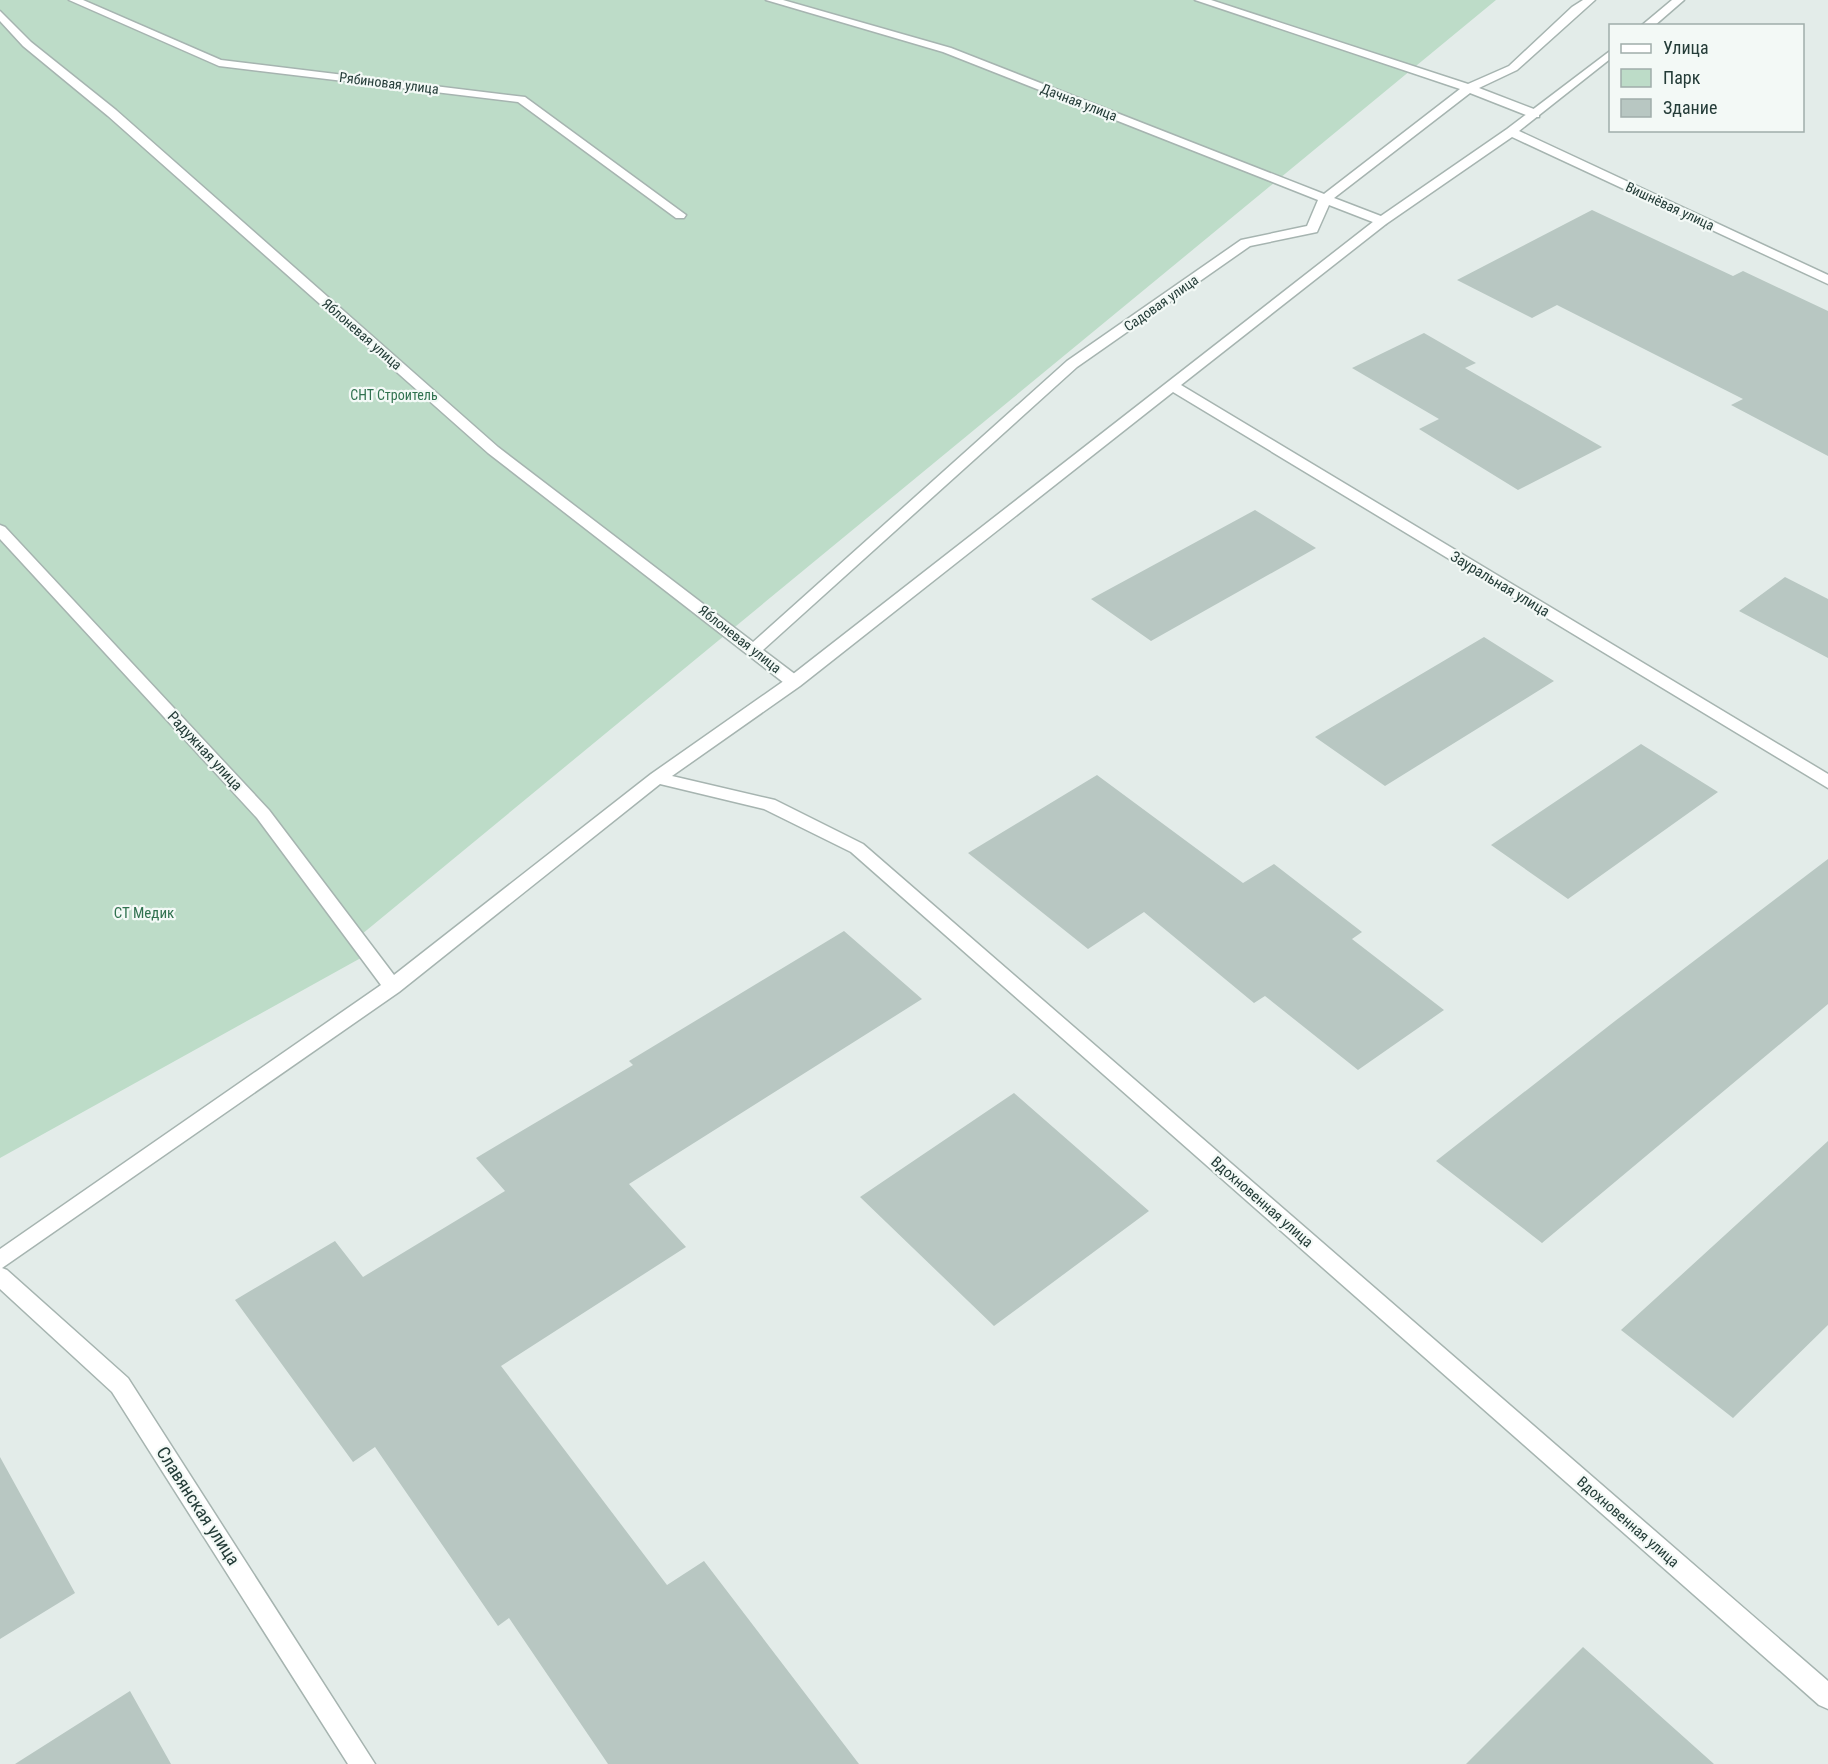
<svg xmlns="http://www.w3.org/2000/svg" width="1828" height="1764" font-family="'Roboto Condensed',sans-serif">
<rect width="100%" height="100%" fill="#e3ece9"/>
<path fill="#bddcc8" d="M0 0H1496L356 939 368 954 0 1158Z"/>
<path fill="#b8c7c2" d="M1592 210 1733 276 1743 271 1828 311V456L1731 405 1743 399 1557 305 1532 318 1457 280Z
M1424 333 1476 363 1465 368 1602 447 1518 490 1419 429 1439 419 1352 368Z
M1255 510 1316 548 1151 641 1091 599Z
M1785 577 1828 599V658L1739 611Z
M1484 637 1554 681 1385 786 1315 737Z
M1641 744 1718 792 1568 899 1491 845Z
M1097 775 1243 883 1274 864 1362 932 1352 939 1444 1010 1358 1070 1265 996 1254 1003 1144 912 1088 949 968 853Z
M1828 859V1004L1542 1243 1436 1161 1615 1021Z
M844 931 922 999 629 1184 686 1247 501 1366 667 1585 704 1561 859 1764H608L509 1618 498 1626 375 1447 353 1462 235 1300 335 1241 363 1277 505 1191 476 1158 633 1065 629 1061Z
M1014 1093 1149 1211 994 1326 860 1197Z
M1828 1141V1325L1733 1418 1621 1330Z
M0 1457 75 1593 0 1639Z
M1583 1647 1714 1764H1466Z
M130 1691 171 1764H15Z"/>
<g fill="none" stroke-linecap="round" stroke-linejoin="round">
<g stroke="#a6b4b0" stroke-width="3">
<path id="lane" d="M69 0H83L221 60 525 97 686 215 684 218H676L518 102 219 66Z
M766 0H783L951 48 1324 194 1460 89 1195 0H1211L1468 84 1509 66 1572 7 1583 0H1595L1517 70 1479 88 1539 111V117H1531L1470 93 1334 198 1386 218V224H1378L1329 205 1317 232 1250 246 1077 367 763 650 800 678 802 682 794 687 788 686 488 453 108 116 23 46 0 21V11L31 42 116 110 498 447 753 642 1067 361 1241 240 1307 226 1318 200 943 52Z"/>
</g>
<g stroke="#a6b4b0" stroke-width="3">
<path id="street" d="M1672 0H1684L1654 26H1641Z
M1610 51V59L1519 131 1828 275V284L1512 137 1386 224 1181 385 1828 774V788L1173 392 800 686 672 776 775 800 863 844 1828 1681V1709L1819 1705 851 852 764 809 660 784 399 992 2 1268 7 1270 128 1378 375 1764H348L112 1392 0 1289V1249L381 985 257 818 0 539V525L5 527 269 810 394 975 651 774 788 678 1378 218 1507 129Z"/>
</g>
<use href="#lane" fill="#fff" fill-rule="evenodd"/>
<use href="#street" fill="#fff" fill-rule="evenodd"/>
</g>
<g text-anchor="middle" stroke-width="4.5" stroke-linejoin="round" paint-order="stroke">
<g font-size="14" fill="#243c38" stroke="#f3f9f6">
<text transform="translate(389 83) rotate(7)" y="5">Рябиновая улица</text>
<text transform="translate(1079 102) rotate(21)" y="5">Дачная улица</text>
<text transform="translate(1670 206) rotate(25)" y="5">Вишнёвая улица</text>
<text transform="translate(1161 303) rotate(-35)" y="5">Садовая улица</text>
<text transform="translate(362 334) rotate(41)" y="5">Яблоневая улица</text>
<text transform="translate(740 639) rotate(38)" y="5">Яблоневая улица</text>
</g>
<g font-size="14" fill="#30714f" stroke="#f3f9f6">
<text x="394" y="400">СНТ Строитель</text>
</g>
<g font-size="15" fill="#243c38" stroke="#f3f9f6">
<text transform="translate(1500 584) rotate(31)" y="5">Зауральная улица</text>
<text transform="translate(205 751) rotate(47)" y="5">Радужная улица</text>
<text transform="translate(1262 1202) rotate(41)" y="5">Вдохновенная улица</text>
<text transform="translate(1628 1522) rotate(41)" y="5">Вдохновенная улица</text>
</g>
<g font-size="15" fill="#30714f" stroke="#f3f9f6">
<text x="144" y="918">СТ Медик</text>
</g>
<g font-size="18" fill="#243c38" stroke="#f3f9f6">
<text transform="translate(198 1506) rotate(57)" y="6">Славянская улица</text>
</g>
</g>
<rect x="1609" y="24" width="195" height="108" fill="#f3f9f6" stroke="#a0adaa" stroke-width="1.5"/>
<rect x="1621" y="44" width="30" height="9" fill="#ffffff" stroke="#a0adaa" stroke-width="1.5"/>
<text x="1663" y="54" font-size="18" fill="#243c38">Улица</text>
<rect x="1621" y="69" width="30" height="18" fill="#bddcc8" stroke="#a0adaa" stroke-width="1.5"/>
<text x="1663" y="84" font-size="18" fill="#243c38">Парк</text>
<rect x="1621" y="99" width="30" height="18" fill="#b8c7c2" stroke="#a0adaa" stroke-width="1.5"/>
<text x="1663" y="114" font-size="18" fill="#243c38">Здание</text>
</svg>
